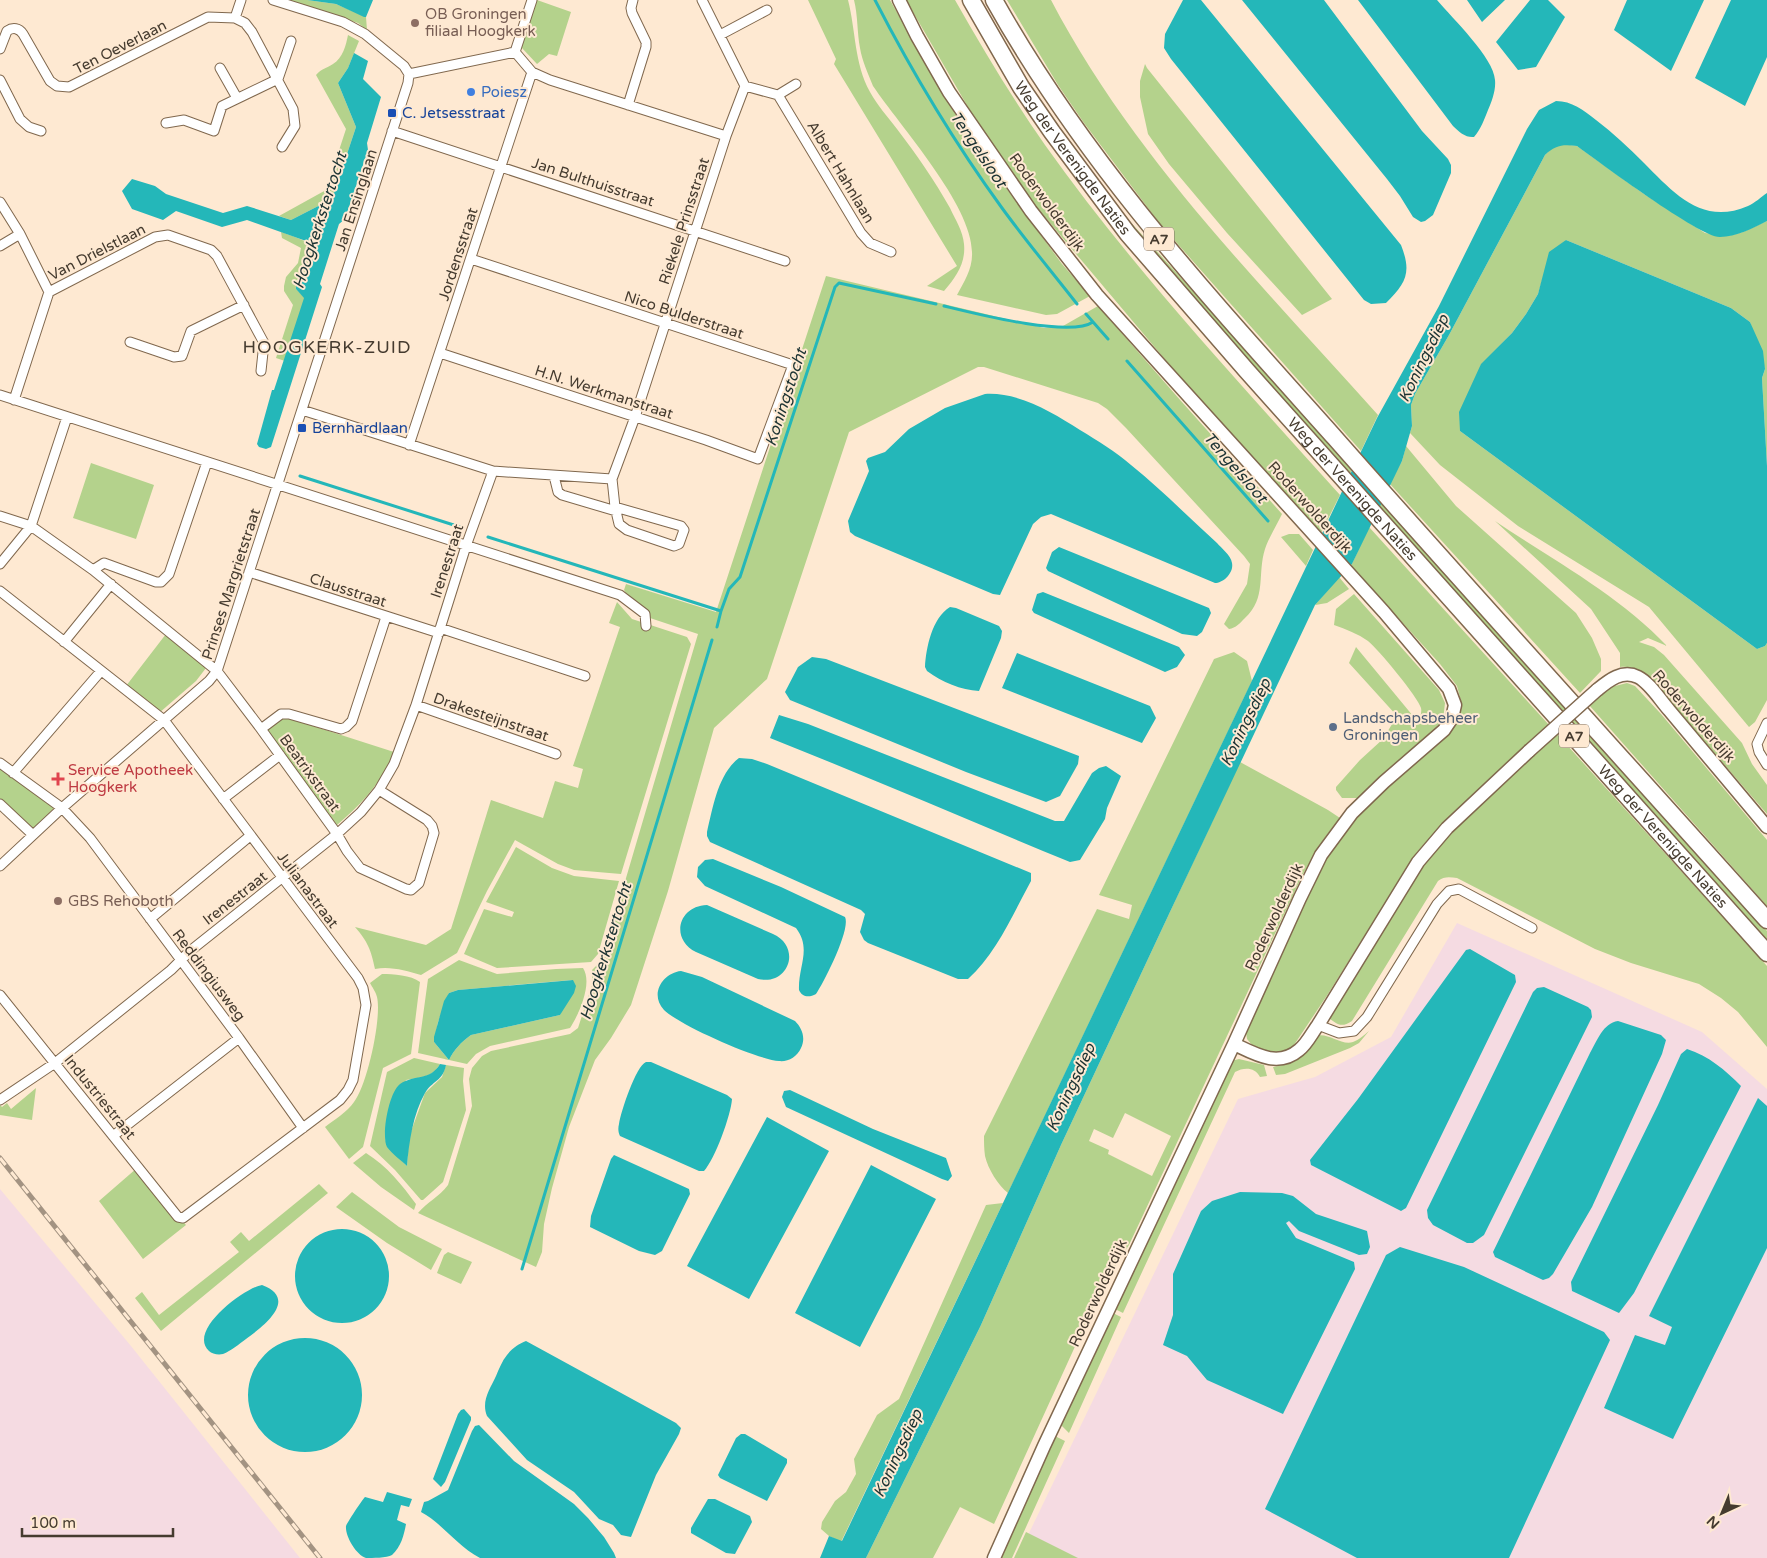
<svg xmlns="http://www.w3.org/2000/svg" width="1767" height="1558" font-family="'Varela Round',sans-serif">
<rect width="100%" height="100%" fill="#fee9d2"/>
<path fill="#f5dbe2" d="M1457 923 1702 1032 1767 1089V1558H1017L1238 1099 1315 1077 1391 1037Z
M0 1189 131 1346 300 1558H0Z"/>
<path fill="#b4d28c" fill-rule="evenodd" d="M286 0H307L336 4 366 17 367 30 358 23Z
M537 0 571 12 557 56 549 54 537 64 521 47Z
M808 0H848C856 31 854 63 870 92 877 105 888 117 897 129 916 154 935 181 950 208 955 219 963 231 964 244 966 263 956 277 944 291L927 286 957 266 834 64 836 59Z
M854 0H890L943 94 974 144 1062 264 1090 296 1057 314 1046 315 957 295C964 282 973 268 972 252 972 205 900 126 873 86 868 73 862 61 860 48 857 32 858 16 854 0Z
M906 0H955C983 49 1012 98 1045 145 1133 269 1238 381 1340 495L1321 533 1179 376 1039 210 1006 168 983 133Z
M1007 0H1051C1133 157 1261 284 1378 415L1361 451 1160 224 1084 123 1058 85Z
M348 35 359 41 348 68 338 83 356 127 332 199 291 220 279 216 326 190 346 129 316 75C322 68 326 69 333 64 343 58 346 45 348 35Z
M1145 64 1147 68 1332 299 1302 315 1227 233 1169 164 1148 134 1140 97V81Z
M1563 144 1577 146 1644 194 1705 233 1728 236 1743 232 1767 221V466L1762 378 1765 369 1750 322 1731 308 1566 240 1544 274 1538 294 1526 314 1512 333 1481 365 1460 431 1757 649 1765 646 1767 643V700L1755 722 1749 727 1649 607 1518 526 1440 465 1410 433 1412 426 1411 405 1415 394 1449 335 1545 155 1553 147Z
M1125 216 1353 468 1349 476 1141 240Z
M281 232C315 244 316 242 304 277L299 278 296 289 305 298 285 361 276 358 293 305 284 291V286L286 277 298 263 301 248 282 238Z
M826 276 1044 328 1063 326 1098 306 1181 401 1282 514C1277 525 1269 537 1265 549 1257 574 1267 598 1245 618 1240 623 1236 628 1229 629L1224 624 1247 584 1250 564 1244 556 1126 428 1107 409 1098 403 984 367H978L849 432 767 679 714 728 668 891 631 1005 611 1038 595 1060 569 1127 552 1188 544 1224 542 1252 536 1267 418 1213C427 1202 439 1197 448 1185L472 1106 469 1079 472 1068 482 1056 491 1051 570 1034 578 1028 592 985V970L601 961 603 956 698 634 650 618 637 611 624 590 626 584 716 612Z
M1406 446 1456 506 1576 613 1592 638 1601 659V671L1580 693 1390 484 1402 461Z
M91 463 154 485 136 539 73 518Z
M1382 501 1568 709 1562 714 1378 509Z
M1495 521C1553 560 1619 595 1667 646L1648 638 1639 642 1654 647 1664 655 1742 743 1752 764 1767 785V814L1651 680C1642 671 1634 666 1620 667V653L1591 609Z
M1369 527 1549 725 1443 823 1417 852 1328 994 1294 1045C1281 1057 1273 1054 1257 1051L1247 1039 1245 1025 1326 857 1346 829 1361 812 1457 722 1460 716 1462 705 1457 686 1440 664 1351 566Z
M1289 534H1299L1313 550 1306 566 1281 537Z
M1339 577 1349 589 1327 603 1315 605Z
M1354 594 1439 690 1445 703 1443 720 1429 735 1386 771 1359 798H1342L1336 790V787L1360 760 1383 739 1397 716 1349 663 1356 647 1418 722C1420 717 1422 713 1421 708 1418 697 1378 649 1368 641 1358 634 1346 629 1334 625L1336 609Z
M617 602 632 619 687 637 691 644 621 874 574 870 558 864 515 840 487 891 457 953 421 975C406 971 391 966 375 969 371 950 368 942 355 927L426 945 451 929 491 800 543 818 555 781 578 788 583 769 573 766 620 627 609 623Z
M166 634 206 668 196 681 159 713 126 686Z
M1234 652 1247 661 1252 681 1008 1193C998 1185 988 1169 985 1156 984 1149 984 1142 984 1136L1097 909 1129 919 1132 905 1099 895 1214 659Z
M1627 683 1635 686 1661 714 1767 840V906L1589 705 1611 687Z
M285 717 394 752C382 783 361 804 337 825L266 730Z
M1576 717 1767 931V944L1569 723Z
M1557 734 1767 966V1047L1738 1012 1721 998 1699 984 1631 963 1595 949 1457 878C1450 877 1444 876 1438 881L1352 1021C1340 1029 1337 1023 1327 1017L1426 858 1451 831Z
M1240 762 1328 810 1340 818 1326 836 1303 874 1129 1245 1104 1283 994 1524 960 1507 933 1558H866L981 1325 1061 1145ZM1125 1113 1171 1136 1152 1176 1108 1154 1109 1150 1089 1141 1094 1129 1113 1138Z
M0 767 54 808 32 831 0 802Z
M516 847 552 868 574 876 619 881 598 954 591 962 497 968 464 954 484 909 512 917 514 912 486 902Z
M459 960 497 974 556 969 583 968C593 983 579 1014 570 1028L490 1046 476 1054 467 1064 418 1053 428 979ZM572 980 560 1015 471 1035C461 1042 454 1050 449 1060L434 1042 438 1022 449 993 458 990Z
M382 974C393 974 411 975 420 982L411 1054 383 1068 363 1147 349 1159 325 1127C334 1120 347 1112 354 1102 367 1086 382 1018 377 997 376 992 372 987 370 983Z
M1369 1031 1359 1043 1350 1048 1285 1074 1276 1075 1273 1067C1298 1064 1297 1048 1314 1037 1326 1030 1340 1046 1353 1042 1359 1040 1364 1035 1369 1031Z
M414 1058 440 1064C432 1078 421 1077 406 1080L385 1137 387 1146 407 1166 409 1137 425 1093 442 1077 446 1065 464 1068 463 1081 466 1110 443 1182 423 1200H421L395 1170 370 1146 387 1072Z
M1239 1059 1264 1065 1267 1076 1260 1077C1255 1067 1244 1067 1235 1072L1123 1313 1113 1308 1227 1062Z
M36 1088 32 1120 0 1115V1105L2 1107 7 1103 11 1109Z
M366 1153C387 1166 402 1185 416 1204L414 1210 381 1187 353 1163Z
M137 1168 186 1225 143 1259 99 1201Z
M319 1184 328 1193 161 1331 135 1298 142 1292 159 1315 239 1252 230 1242 241 1232 249 1241Z
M352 1192 399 1227 442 1249 431 1270 387 1243 336 1207Z
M1003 1203 841 1542 829 1536 821 1529 822 1522 835 1501 846 1492 856 1474 854 1459 877 1415 899 1399 986 1205Z
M448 1252 472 1262 461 1284 437 1273 444 1255Z
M1111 1312 1121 1317 1069 1433 1060 1424Z
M1055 1436 1065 1441 1012 1558H999Z
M1026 1532 1078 1558H1014Z"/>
<path fill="#24b7b9" d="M307 0H373L366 17H364L336 4Z
M1183 0H1201L1401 245C1412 273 1406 283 1386 303L1371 304 1364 300 1171 59 1164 48 1165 34Z
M1242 0H1324L1422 131 1448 159 1451 165V173L1433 215 1425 221 1421 222 1413 217 1400 196 1387 179Z
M1358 0H1437C1453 19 1494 58 1495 80 1496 90 1492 101 1488 110 1484 120 1481 129 1474 137 1466 138 1459 132 1453 126Z
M1467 0H1505L1482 22Z
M1530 0H1548L1565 17 1536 67 1518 70 1496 42Z
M1627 0H1704L1671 71 1614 30Z
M1731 0H1767V57L1745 106 1695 78Z
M354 53 368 61 363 79 381 97 367 143 368 150 345 219 339 224 320 284 322 287 271 447 266 449 259 447 257 444 272 390H274L304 298 296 289V281L304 277 312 254 311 245 306 241 247 220 222 227 176 211 163 220 132 209 122 191 132 179 155 186 166 194 223 213 247 206 291 220 332 199 356 127 338 83 348 68Z
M1556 101C1572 101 1583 110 1596 120 1613 133 1629 148 1644 163 1674 193 1702 226 1748 206 1755 203 1761 197 1767 193V221C1753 228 1736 237 1720 237 1701 238 1599 162 1577 146 1563 144 1555 145 1545 155L1449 335 1415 394 1411 405 1412 426 1402 461 1352 564 1315 605 1169 914 1061 1145 981 1325 866 1558H820L829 1536 842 1541 1377 418 1439 306 1527 129 1539 110Z
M1566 240 1731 308 1750 322 1763 351 1765 369 1762 378 1767 466V643L1765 646 1757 649 1460 431 1459 412 1481 364 1512 333 1526 314 1538 294 1549 252Z
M985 394C1019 392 1052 412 1080 430 1098 441 1115 451 1131 465 1161 489 1188 517 1217 543 1221 548 1231 555 1232 563 1234 573 1223 583 1215 583L1051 514 1041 517 1033 524 1000 595 993 594 855 536 850 532 848 521 869 471 866 461 868 458 885 452 909 429 945 408Z
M1059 547 1209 608 1211 613 1202 632 1197 636 1182 634 1048 571 1046 568 1052 552Z
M1043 592 1179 647 1185 655 1177 667 1165 672 1034 613 1032 610 1037 594Z
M950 607 956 608 999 626 1002 631 1001 638 979 691C961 690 942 682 927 671L925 667C926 648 932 618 950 607Z
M1017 653 1150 706 1156 718 1142 743 1002 688Z
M812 657 826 659 1079 756 1078 764 1060 796 1046 802 966 772 790 700 785 692 798 667Z
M779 715 808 724 1055 821H1064L1092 773 1099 768 1106 766 1121 776 1107 808 1105 819 1080 860 1070 862C970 821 871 778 770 738Z
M739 758 752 759 767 764 1031 873V881C1013 914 996 954 968 979H958L868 943 864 940 860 932 865 914 861 910 710 842 707 836V832C713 807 718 774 739 758Z
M713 859 781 887 845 917C851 929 824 982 816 994 809 998 802 997 799 990 798 966 812 949 796 928L705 886 697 877 698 867 705 860Z
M707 905 773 934C802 947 789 986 758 979L696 952C670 939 678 906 707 905Z
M1470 949 1515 975 1516 982 1406 1208 1401 1211 1311 1165 1310 1160 1358 1099 1466 950Z
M681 971 702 977 795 1021C802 1028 806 1038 801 1048 797 1057 788 1062 779 1061 758 1060 679 1025 664 1010 649 994 663 973 681 971Z
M573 980 576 986 574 993 560 1015 471 1035C461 1042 454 1050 449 1060L434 1042V1037L444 1001 449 993 458 990Z
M1544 987 1588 1007 1591 1010 1592 1017 1484 1235 1473 1243H1467L1433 1225 1428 1218 1427 1210 1533 992 1537 988Z
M1618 1021 1661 1035 1666 1040 1662 1054 1592 1207 1553 1274 1549 1278 1543 1280 1495 1257 1493 1252 1590 1053C1597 1041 1603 1023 1618 1021Z
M1687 1049C1709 1056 1725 1070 1741 1086L1634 1293 1619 1313 1572 1291 1571 1282 1658 1105 1681 1054Z
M646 1062H651L727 1095 732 1099C731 1115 715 1159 704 1171H699L620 1136C618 1132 618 1128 619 1124 621 1111 636 1066 646 1062Z
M440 1064 446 1065C443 1081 432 1081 425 1093 413 1114 409 1142 407 1166 401 1160 392 1154 387 1147 381 1135 389 1092 400 1084 415 1074 430 1081 440 1064Z
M790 1090 873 1129 946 1158 952 1176 948 1181 942 1179 786 1107 782 1097 784 1091Z
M1758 1098 1767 1106V1248L1673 1439 1604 1408 1635 1335 1665 1345 1672 1327 1649 1316Z
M767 1117 829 1151 749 1299 687 1266Z
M614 1155 689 1189 690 1194 662 1251 655 1255 639 1251 590 1227 591 1216 611 1159Z
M871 1165 936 1199 860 1347 795 1313Z
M1240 1192 1282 1193 1293 1196 1316 1214 1367 1231 1370 1247 1367 1254 1359 1255 1299 1231 1289 1221 1286 1223 1296 1238 1354 1262 1355 1269 1283 1414 1207 1380 1187 1356 1163 1345 1173 1315V1274L1201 1211 1212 1201Z
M295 1276a47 47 0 1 1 94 0a47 47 0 1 1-94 0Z
M1400 1247 1464 1267 1604 1332 1610 1340 1509 1558H1357L1265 1509 1386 1255Z
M262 1285C299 1299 264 1326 246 1339 239 1344 231 1351 223 1354 218 1355 212 1354 209 1351 187 1331 244 1288 262 1285Z
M248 1395a57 57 0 1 1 114 0a57 57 0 1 1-114 0Z
M526 1341 676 1423 681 1428 679 1434 656 1475 631 1537 621 1535 613 1525 599 1519 574 1492 527 1460 487 1416C481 1401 490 1389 496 1376 499 1369 502 1361 507 1355 512 1348 519 1344 526 1341Z
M464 1409 471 1417V1420L445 1482 441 1487 433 1479 458 1414 461 1410Z
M479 1425 514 1461 574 1504 588 1518 604 1537 614 1553 616 1558H480C457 1546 442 1523 421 1512L424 1502 428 1501 448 1490 472 1431 475 1426Z
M741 1434H745L787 1459V1463L767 1501 720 1478 718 1475 736 1438Z
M387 1492 412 1499 409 1507 401 1505 397 1520 406 1524C404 1535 401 1547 392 1555 387 1558 372 1558 366 1558 356 1555 345 1536 346 1526 347 1523 362 1500 365 1497L383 1502Z
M708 1499H715L750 1516 752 1522 735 1554 726 1553 691 1533V1528Z"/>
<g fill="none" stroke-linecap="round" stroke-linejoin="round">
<path stroke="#24b7b9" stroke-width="3" d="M875 0C912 72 954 142 1002 208 1026 241 1052 272 1077 304
M944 306C973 313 1070 338 1093 322
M1086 314 1108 339
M1127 361 1268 521
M300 476 460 527
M488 537 721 611 717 627
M721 611 729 589 740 577 835 287 839 283 936 304
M522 1269 712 640"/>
<g stroke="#80684e" stroke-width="11">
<path id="street" d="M702 0 745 86 778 95
M235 18 241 0
M720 35 767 10
M0 49 7 31C13 27 19 28 23 34L50 81 57 86 69 87 208 17 235 18 245 23 252 32 293 109 295 126 282 147
M515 52 532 0
M220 68 237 98
M409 74 515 52 532 72 550 80 726 136
M0 80 20 119 29 127 41 131
M796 84 778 95 861 233 870 243 891 252
M628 105 646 47V42L632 13 631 8 633 0
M166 123 184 120 214 131 222 106 278 79 291 41
M392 131 785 261
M0 202 20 234 49 292
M0 246 20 234
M130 342 174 357 182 356 191 331 244 305
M440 353 706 440 758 459 793 365 471 259
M0 395 620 595 645 614 646 626
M14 400 49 292 155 237 168 235 211 250 217 256 264 343 261 371
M302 410 493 471 612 479
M409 445 532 72
M554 476 558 492 562 495 616 511
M615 507 619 524 627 530 674 546 679 544 684 530 681 526 615 507 612 479 635 417 726 136 745 86
M0 516 31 526 93 570 104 563 156 582H161L169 574 207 462
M0 564 31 526 67 417
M93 570 217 671 261 729 337 834 347 851 360 868 406 889 411 890 419 883 434 833 432 826 427 820 379 790
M249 572 439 633
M0 591 164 720 358 978 363 988 366 1005 353 1080 348 1090 340 1100 183 1218 178 1217 0 995
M440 628 585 676
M64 642 111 584
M416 705 556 754
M1767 723 1757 744 1759 752 1767 765
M261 729 281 714H289L341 729 346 727 352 721 386 617
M0 763 62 808 90 838 239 1038 303 1128
M13 773 101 671
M223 799 280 755
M0 804 33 835
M0 866 62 808 209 681 217 671 408 83 409 74 404 66 365 34 343 22 273 0
M150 919 250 836
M1318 1025 1339 1033 1354 1031 1367 1017 1437 904 1449 891 1459 889 1532 928
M0 1100 55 1063 171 970 190 951 337 834 361 812 379 790 394 764 416 705 466 546 493 471
M113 1136 239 1038"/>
</g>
<g stroke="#80684e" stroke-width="15">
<path id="secondary" d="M899 0 917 36 949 92 1031 211 1097 295 1384 612 1449 689 1455 705 1452 718 1444 730 1384 782 1352 813 1321 855 1300 898 1234 1044 1044 1446 994 1558
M1597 690C1608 681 1622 669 1638 677 1650 683 1660 700 1669 710 1702 749 1734 788 1767 827
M1234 1044C1255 1054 1278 1068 1299 1050 1307 1044 1312 1033 1318 1025L1418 862 1447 828 1529 751"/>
</g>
<g stroke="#80684e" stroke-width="19">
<g id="highway">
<path id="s1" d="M971 0 1021 87 1052 132 1128 234 1247 371 1767 953"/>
<path d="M994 0C1086 165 1211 299 1335 438 1478 600 1623 759 1767 920"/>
</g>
</g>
<use href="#street" stroke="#fff" stroke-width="9"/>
<use href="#secondary" stroke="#fff" stroke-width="12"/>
<use href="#highway" stroke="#fff" stroke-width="16"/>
<g stroke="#a39382" stroke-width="5">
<path id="rail" d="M0 1158 320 1558"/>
</g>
<use href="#rail" stroke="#fee9d2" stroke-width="3" stroke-dasharray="9" stroke-linecap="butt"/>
<g stroke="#80684e" stroke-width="15" stroke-linecap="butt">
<path id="secondary-bridge" d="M1529 751 1597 690"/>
</g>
<use href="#secondary-bridge" stroke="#fff" stroke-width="12"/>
</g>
<g fill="#8d6e63" stroke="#fee9d2" stroke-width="2">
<circle cx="415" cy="23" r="5"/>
<circle cx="58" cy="901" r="5"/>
</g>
<circle fill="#3f7fe0" stroke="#fee9d2" stroke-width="2" cx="471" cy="92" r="5"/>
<g fill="#1a4fb4" stroke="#fee9d2" stroke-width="2">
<rect x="387" y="108" width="10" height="10" rx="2.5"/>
<rect x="297" y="423" width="10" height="10" rx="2.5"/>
</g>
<circle fill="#5c6f8a" stroke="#fee9d2" stroke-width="2" cx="1333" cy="727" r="5"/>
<path fill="#e0444e" stroke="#fee9d2" stroke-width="2" d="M55.5 771.5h5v5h5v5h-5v5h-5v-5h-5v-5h5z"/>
<g text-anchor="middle" stroke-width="4" stroke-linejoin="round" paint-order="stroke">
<g fill="#fee9d2" stroke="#7c6f60" stroke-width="1">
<rect x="1144" y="227.5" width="30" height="23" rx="4"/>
<rect x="1559" y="724.5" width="30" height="23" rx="4"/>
</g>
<g font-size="14" font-weight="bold" fill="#453b2f">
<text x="1159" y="244">A7</text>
<text x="1574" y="741">A7</text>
</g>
<g font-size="15" fill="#785e54" stroke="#fee9d2" text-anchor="start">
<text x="425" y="19">OB Groningen<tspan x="425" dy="17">filiaal Hoogkerk</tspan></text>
<text x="68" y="906">GBS Rehoboth</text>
</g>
<g font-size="15" fill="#453b2f" stroke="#fee9d2">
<text transform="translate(120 47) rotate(-27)" y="5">Ten Oeverlaan</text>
<text dy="5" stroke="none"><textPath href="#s1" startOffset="188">Weg der Verenigde Naties</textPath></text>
<text transform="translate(841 172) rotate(59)" y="5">Albert Hahnlaan</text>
<text transform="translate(593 182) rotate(18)" y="5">Jan Bulthuisstraat</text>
<text transform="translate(356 200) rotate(-72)" y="5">Jan Ensinglaan</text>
<text transform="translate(1047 202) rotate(54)" y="5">Roderwolderdijk</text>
<text transform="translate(684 221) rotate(-72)" y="5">Riekele Prinsstraat</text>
<text transform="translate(97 252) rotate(-27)" y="5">Van Drielstlaan</text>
<text transform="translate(458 254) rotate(-72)" y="5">Jordensstraat</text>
<text transform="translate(684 315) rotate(18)" y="5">Nico Bulderstraat</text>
<text transform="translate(604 392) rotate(18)" y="5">H.N. Werkmanstraat</text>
<text dy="5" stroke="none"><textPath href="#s1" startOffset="622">Weg der Verenigde Naties</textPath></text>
<text transform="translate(1310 507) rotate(48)" y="5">Roderwolderdijk</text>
<text transform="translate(447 561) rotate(-72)" y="5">Irenestraat</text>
<text transform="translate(231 584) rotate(-72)" y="5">Prinses Margrietstraat</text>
<text transform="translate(348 590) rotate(18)" y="5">Clausstraat</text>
<text transform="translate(1694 716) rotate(49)" y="5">Roderwolderdijk</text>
<text transform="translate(491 717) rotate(19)" y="5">Drakesteijnstraat</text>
<text transform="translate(310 773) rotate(54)" y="5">Beatrixstraat</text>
<text dy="5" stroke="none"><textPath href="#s1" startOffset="1088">Weg der Verenigde Naties</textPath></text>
<text transform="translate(308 890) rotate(53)" y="5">Julianastraat</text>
<text transform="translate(235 898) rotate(-38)" y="5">Irenestraat</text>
<text transform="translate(1274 917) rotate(-65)" y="5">Roderwolderdijk</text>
<text transform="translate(209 975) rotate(53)" y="5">Reddingiusweg</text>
<text transform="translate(100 1097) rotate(51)" y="5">Industriestraat</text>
<text transform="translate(1098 1293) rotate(-65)" y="5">Roderwolderdijk</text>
</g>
<g font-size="15" fill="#366cbe" stroke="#fee9d2" text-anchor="start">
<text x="481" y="97">Poiesz</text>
</g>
<g font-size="15" fill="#164399" stroke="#fee9d2" text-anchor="start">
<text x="402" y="118">C. Jetsesstraat</text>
<text x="312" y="433">Bernhardlaan</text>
</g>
<g font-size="15" fill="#4e5e75" stroke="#fee9d2" text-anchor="start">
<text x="1343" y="723">Landschapsbeheer<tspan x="1343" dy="17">Groningen</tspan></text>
</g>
<g font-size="15" fill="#be3a42" stroke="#fee9d2" text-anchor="start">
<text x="68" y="775">Service Apotheek<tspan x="68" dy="17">Hoogkerk</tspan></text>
</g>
<g font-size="16" font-style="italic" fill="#1c3333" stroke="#fee9d2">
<text transform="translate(979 149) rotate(56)" y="6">Tengelsloot</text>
<text transform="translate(319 220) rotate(-72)" y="6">Hoogkerkstertocht</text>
<text transform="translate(1423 358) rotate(-64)" y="6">Koningsdiep</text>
<text transform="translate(785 397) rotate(-72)" y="6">Koningstocht</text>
<text transform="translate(1236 467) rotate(49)" y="6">Tengelsloot</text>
<text transform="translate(1245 722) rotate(-64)" y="6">Koningsdiep</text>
<text transform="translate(605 951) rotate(-73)" y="6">Hoogkerkstertocht</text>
<text transform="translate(1070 1087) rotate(-65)" y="6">Koningsdiep</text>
<text transform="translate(897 1453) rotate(-65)" y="6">Koningsdiep</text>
</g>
<g font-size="18" letter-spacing="1" fill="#453b2f" stroke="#fee9d2">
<text x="327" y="353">HOOGKERK-ZUID</text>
</g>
</g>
<g transform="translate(1722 1513) rotate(224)" stroke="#fee9d2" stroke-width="4" paint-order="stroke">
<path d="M0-4L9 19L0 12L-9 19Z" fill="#453b2f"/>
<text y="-8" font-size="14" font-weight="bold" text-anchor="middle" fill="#453b2f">N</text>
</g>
<path d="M22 1528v8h151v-8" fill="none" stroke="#453b2f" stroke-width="2.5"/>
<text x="30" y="1528" font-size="15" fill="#453b2f" stroke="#fee9d2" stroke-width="4" paint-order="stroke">100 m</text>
</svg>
